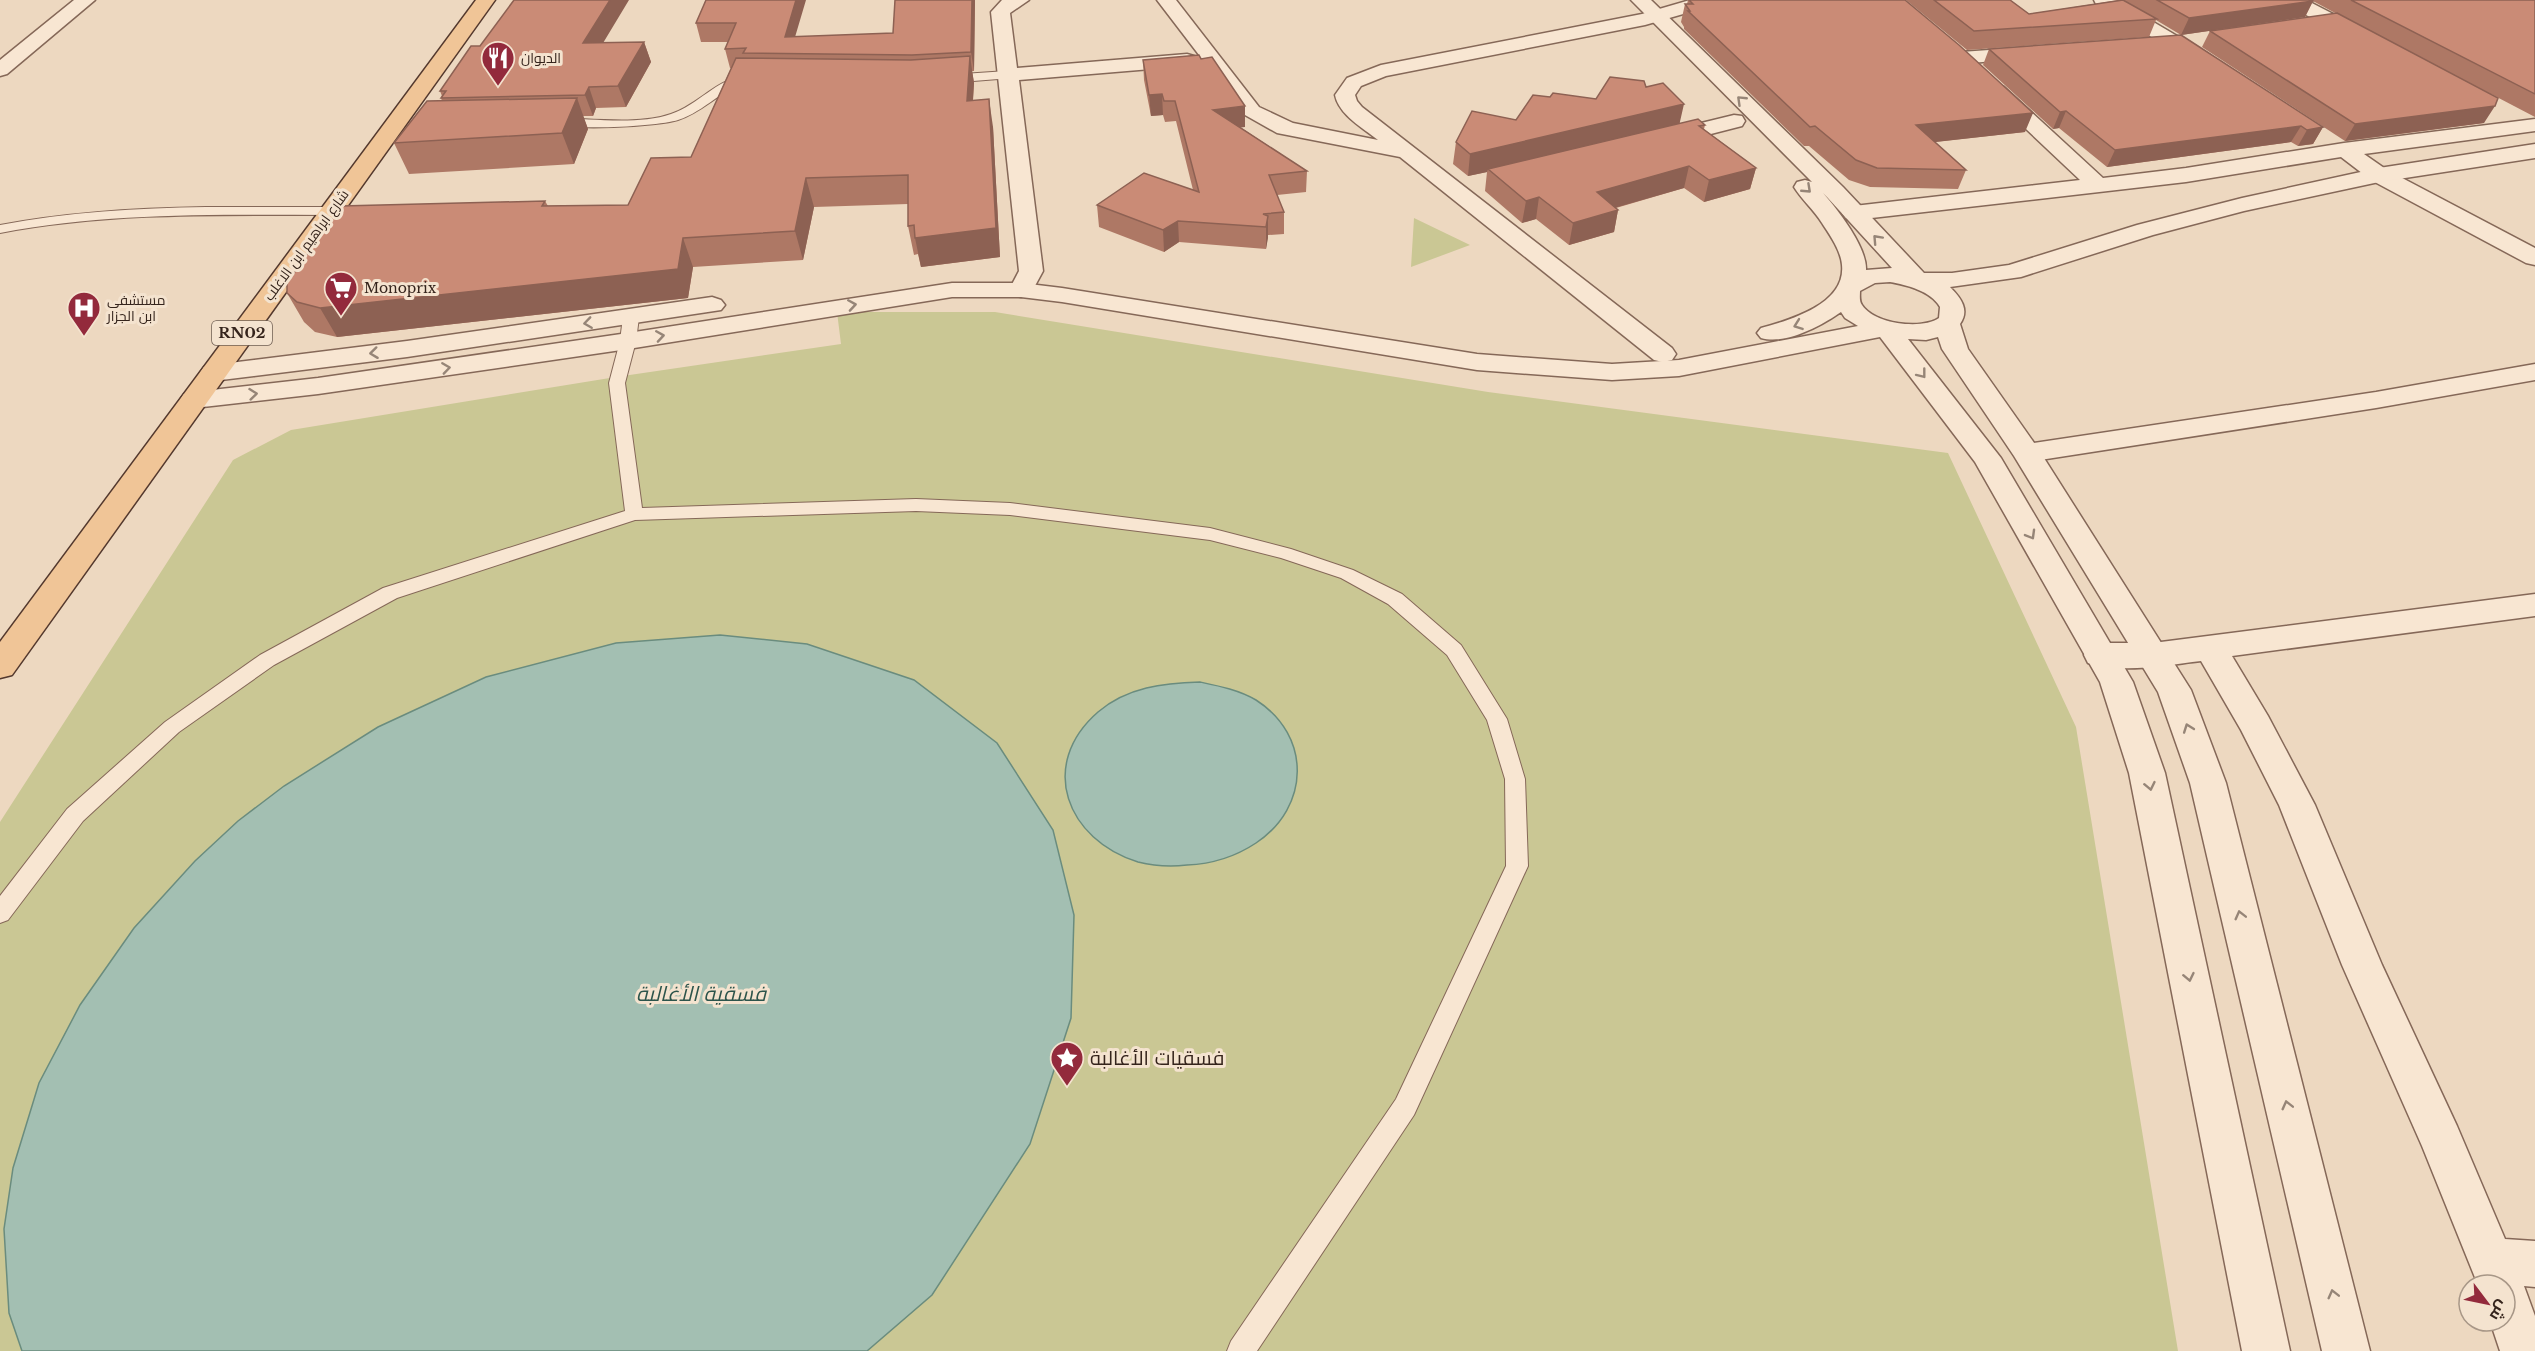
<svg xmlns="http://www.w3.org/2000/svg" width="2535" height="1351" font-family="'Libre Baskerville',Cairo,serif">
<rect width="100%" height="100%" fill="#edd8c0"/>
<path fill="#cac794" d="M1414 218 1470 245 1411 267Z
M837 312H995L1488 392 1948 453 2076 727 2178 1351H0V822L233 460 291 430 616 377 841 344Z"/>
<path fill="#a3bfb2" stroke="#6a8c7e" stroke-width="1.5" d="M720 635 807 644 914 680 997 743 1053 830 1074 915 1071 1018 1030 1144 932 1295 867 1351H22L9 1313 4 1229 13 1168 39 1083 80 1005 134 928 195 861 238 821 284 786 378 727 486 677 616 643Z
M1200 682C1219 686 1239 690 1256 700 1312 736 1310 807 1256 843 1235 857 1211 864 1187 865 1171 867 1154 866 1138 862 1067 840 1037 765 1098 712 1127 687 1164 683 1200 682Z"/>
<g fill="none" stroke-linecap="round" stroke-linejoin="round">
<g stroke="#856858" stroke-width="2">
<path id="service" d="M1007 71 1011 72V78L948 83 942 79 948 75Z
M748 74 752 75V81C721 88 706 111 678 120 661 126 565 132 554 122L560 118C592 119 640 125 671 114 700 104 713 81 748 74Z
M206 207H331L338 211 331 215C220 215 110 212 0 233V225C69 212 137 208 206 207Z
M631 312 639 317 636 341 625 383 642 508 916 499 1010 503 1210 528 1291 549 1353 570 1402 594 1461 645 1507 719 1525 779 1528 866 1414 1115 1257 1351H1227L1231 1341 1396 1099 1506 866 1505 779 1487 720 1447 655 1388 604 1341 578 1281 558 1210 540 1010 515 916 511 635 520 397 598 274 665 179 732 83 821 8 920 0 923V896L67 809 165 722 260 655 383 588 625 511 609 383 620 341 623 317Z"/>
</g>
<g stroke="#856858" stroke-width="3">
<path id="minor" d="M74 0H95L7 74 0 76V60Z
M1002 0H1029L1010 13 1017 68 1187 54 1194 56 1197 60 1194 64 1187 66 1019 80 1043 271 1030 295 1021 297 1012 295 1009 290 1019 271 991 12Z
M1157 0H1176L1259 107 1293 123 1378 140C1363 128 1339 115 1335 95L1347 78 1381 65 1642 14 1690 0H1720L1718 4 1645 25 1386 76 1361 86 1355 95 1357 101 1362 107 1672 348 1676 354 1672 360 1663 362 1654 360 1400 157 1277 133 1245 115Z
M2094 0H2116L2211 56 2214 60 2211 64H2197L2096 4Z
M2283 0H2306L2368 32 2371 36 2368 40H2354L2285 4Z
M2031 47 2038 49 2041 53 2038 57 1961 64 1954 62 1951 58 1954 54 1961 52Z
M1997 85 2004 87 2103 178 2186 168 2344 143 2535 119V131L2364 154 2387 170 2535 248V265L2526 263 2371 180 2341 157 2186 182 1854 220 1846 218 1842 213 1846 208 1854 206 2080 180 1990 95 1987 91 1990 87Z
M1734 115 1742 116 1745 121 1742 126 1660 147 1652 145 1649 140 1652 135Z
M2535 364V380L2376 408 2027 462 2017 459 2013 453 2017 447 2027 444 2376 392Z
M2535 594V616L2232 656 2268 716 2315 805 2382 965 2457 1126 2505 1239 2535 1241V1287L2524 1286 2535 1316V1351H2500L2490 1321H2505V1285H2478L2422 1146 2342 965 2279 805 2241 730 2201 661C2166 665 2124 674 2088 663L2084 655 2088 647 2100 643H2153Z"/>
</g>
<g stroke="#856858" stroke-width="3">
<path id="tertiary" d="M1631 0H1651L1843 187 1924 273H1952L2009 265 2137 225 2242 198 2379 168 2535 144V158L2379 182 2244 211 2153 235 2021 277 1950 287C1961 298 1970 310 1960 324L1968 349 2037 447 2191 690 2226 783 2370 1351H2322L2190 783 2158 692 2014 456 1942 349 1938 337 1926 340 1908 339 2001 458 2133 682 2165 773 2290 1351H2242L2129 773 2100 682 1975 462 1880 337 1679 376 1612 380 1477 370 1062 302 1021 297H952L628 349 318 394 194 408 184 406 180 400 184 394 194 392 318 378 628 333 952 283H1021L1062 288 1477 354 1612 364 1679 360 1858 326 1845 318 1841 312C1821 326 1786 345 1761 338L1757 333 1761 328C1790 320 1846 304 1842 265 1841 251 1830 235 1822 223 1814 210 1802 200 1794 187L1797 182 1805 180 1812 182ZM1823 193 1827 197 1892 268 1866 270C1867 247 1838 210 1823 193ZM1890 282C1907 285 1931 291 1940 307L1939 318C1922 330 1874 324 1862 305 1859 301 1860 296 1860 291L1875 283Z
M712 297 721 300 725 305 721 310 407 357 213 381 204 379 200 373 204 367 213 365 407 341Z"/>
</g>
<g stroke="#53382d" stroke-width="3">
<path id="primary" d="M476 0H495L12 675 0 678V642Z"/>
</g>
<use href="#service" fill="#f8e6d2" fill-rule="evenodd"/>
<use href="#minor" fill="#f8e6d2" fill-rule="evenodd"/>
<use href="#tertiary" fill="#f8e6d2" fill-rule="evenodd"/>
<use href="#primary" fill="#f0c597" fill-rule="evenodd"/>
</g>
<path fill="#ae7865" d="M706 0 796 37 893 33 895 0H975L974 71H972L974 83 973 101 993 127 1000 257 921 267 918 254 914 255 908 226V204L814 207 803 260 693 267 688 298 337 337 315 332 304 322 287 293 545 201 548 206 628 205 691 157 731 68H730L725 49 728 42H701L696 23Z
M1688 0H1905L2025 132 1934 142 1966 170 1958 189 1870 187 1849 180 1809 146H1804L1684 29V27L1681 22 1685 4H1687Z
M1906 0H2010L2029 14 2119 0H2535V117L2491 94 2484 123 2345 141 2202 47 2210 31 2337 14 2313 1 2305 17 2181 35 2156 20 2149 37 1967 50Z
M603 42H644L651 62 626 107 596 108 593 116H583L588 129 574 164 409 174 394 143 442 101 441 98 442 96 440 91Z
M1989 49 2323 127 2313 144 2298 146 2291 142 2107 167 2059 128 2053 129 1983 65Z
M1201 59 1245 127H1240L1307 171 1306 192 1277 195 1284 212V234L1268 235 1266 249 1179 242 1164 252 1099 227 1097 205 1193 190 1176 121 1165 122 1163 115 1151 116 1144 80 1143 60Z
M1646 87 1680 123 1705 125 1704 129 1756 168 1750 189 1704 202 1684 188 1616 208 1618 210 1614 232 1569 245 1536 219 1522 223 1485 191 1487 172 1468 176 1453 164 1456 142 1516 120 1550 97 1596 99Z"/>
<path fill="#8d6153" d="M610 0H629L591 63 583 43Z
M796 0H806L790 54 785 37Z
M972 0H975L974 71 971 52Z
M2313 1 2305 17 2181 35 2189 18Z
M644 42 651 62 626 107 618 86Z
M970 56 974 83 971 128 967 101Z
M589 87 596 108 593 116 585 95Z
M1162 94 1163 115 1151 116 1149 95Z
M577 98 588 129 574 164 562 133Z
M989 99 993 127 1000 257 921 267 915 238Z
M1684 104 1679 126 1488 169 1487 172 1468 176 1470 154Z
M1245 106V127L1214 131 1213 110Z
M2495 106 2484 123 2345 141 2355 124Z
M2066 111 2059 128 2053 129 2060 112Z
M2033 113 2025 132 1909 145 1916 125Z
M2301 126 2291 142 2107 167 2115 150Z
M2323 127 2313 144 2298 146 2307 130Z
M1689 166 1684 188 1593 214 1597 192Z
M1756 168 1750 189 1704 202 1709 180Z
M806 178 814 207 803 260 795 231Z
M1539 197 1536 219 1522 223 1526 201Z
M1618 210 1614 232 1569 245 1573 223Z
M1268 216V238L1266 249V227Z
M1178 221 1179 242 1164 252 1163 230Z
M683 238 693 267 688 298 337 337 320 308Z"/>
<path fill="#ca8b76" stroke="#8d6153" stroke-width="1.5" d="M514 0H610L583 43 644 42 618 86 589 87 585 95 441 98 446 91H440L471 46H480Z
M706 0H796L785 37 893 33 895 0H972L971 52 912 55 743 53 746 48 725 49 736 23H696Z
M1689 0H1905L1959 45 2033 113 1916 125 1966 170 1877 168 1856 160 1815 126 1810 127 1688 11H1690L1685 4H1693Z
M1934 0H2010L2029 14 2123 0 2157 19 1974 31Z
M2157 0H2312L2313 1 2189 18Z
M2351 0H2535V94Z
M2337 13 2498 98 2495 106 2355 124 2210 31Z
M2181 35 2323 127 2307 130 2301 126 2115 150 2066 111 2060 112 1989 49Z
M1199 55 1201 59 1212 57 1245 106 1213 110 1307 171 1269 175 1284 212 1263 214 1268 216 1266 227 1178 221 1163 230 1097 205 1144 173 1199 192 1175 101H1164L1162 94 1149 95 1143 60Z
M970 56 967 101 989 99 996 228 915 238 914 225 908 226V175L806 178 795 231 683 238 678 269 320 308 297 302 287 293V283L341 206 545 201 542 206 628 205 651 158 691 157 736 58 911 60Z
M1610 77 1644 81 1646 87 1663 83 1684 104 1470 154 1456 142 1472 111 1516 120 1533 95 1550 97 1553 93 1596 99Z
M577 98 562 133 394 143 427 101Z
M1698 119 1705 125 1699 126 1756 168 1709 180 1689 166 1597 192 1618 210 1573 223 1539 197 1526 201 1488 169Z"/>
<defs><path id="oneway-chevron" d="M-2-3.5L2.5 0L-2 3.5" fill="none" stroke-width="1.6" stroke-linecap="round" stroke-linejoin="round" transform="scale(1.5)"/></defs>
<g stroke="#968577">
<use href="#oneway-chevron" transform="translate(1741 100) rotate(-136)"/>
<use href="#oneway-chevron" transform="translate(1807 189) rotate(43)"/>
<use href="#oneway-chevron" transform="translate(1877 239) rotate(-133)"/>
<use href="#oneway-chevron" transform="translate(852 305) rotate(-9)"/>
<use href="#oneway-chevron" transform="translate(588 323) rotate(172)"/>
<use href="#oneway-chevron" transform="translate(1798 325) rotate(160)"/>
<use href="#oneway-chevron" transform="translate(660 336) rotate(-9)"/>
<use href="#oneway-chevron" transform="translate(374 353) rotate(173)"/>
<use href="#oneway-chevron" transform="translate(446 368) rotate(-8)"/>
<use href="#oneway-chevron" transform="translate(1922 374) rotate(52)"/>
<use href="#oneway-chevron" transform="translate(253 394) rotate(-6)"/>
<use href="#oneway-chevron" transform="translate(2031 535) rotate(60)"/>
<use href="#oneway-chevron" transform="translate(2188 728) rotate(-110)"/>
<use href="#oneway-chevron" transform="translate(2150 786) rotate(78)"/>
<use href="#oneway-chevron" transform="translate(2240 915) rotate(-104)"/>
<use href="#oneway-chevron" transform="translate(2189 977) rotate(78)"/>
<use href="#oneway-chevron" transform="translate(2287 1105) rotate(-104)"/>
<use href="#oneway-chevron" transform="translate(2333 1294) rotate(-104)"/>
</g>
<defs>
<g id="restaurant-pin" transform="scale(1.725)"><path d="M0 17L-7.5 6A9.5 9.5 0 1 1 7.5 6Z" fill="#932a3c" stroke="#f4e3cf"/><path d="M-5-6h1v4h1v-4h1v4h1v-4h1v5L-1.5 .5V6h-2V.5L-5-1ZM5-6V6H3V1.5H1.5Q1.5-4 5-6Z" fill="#fff"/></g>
<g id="supermarket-pin" transform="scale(1.725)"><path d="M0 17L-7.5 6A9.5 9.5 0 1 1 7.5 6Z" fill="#932a3c" stroke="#f4e3cf"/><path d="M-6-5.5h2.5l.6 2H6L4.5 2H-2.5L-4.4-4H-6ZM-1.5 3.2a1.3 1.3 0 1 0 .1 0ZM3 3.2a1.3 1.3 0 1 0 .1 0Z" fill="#fff"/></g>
<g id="hospital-pin" transform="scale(1.725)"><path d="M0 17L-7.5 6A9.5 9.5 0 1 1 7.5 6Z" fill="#932a3c" stroke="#f4e3cf"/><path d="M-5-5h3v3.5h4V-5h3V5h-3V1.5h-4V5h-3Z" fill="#fff"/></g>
<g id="sight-pin" transform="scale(1.725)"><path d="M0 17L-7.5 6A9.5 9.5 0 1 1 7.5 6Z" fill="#932a3c" stroke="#f4e3cf"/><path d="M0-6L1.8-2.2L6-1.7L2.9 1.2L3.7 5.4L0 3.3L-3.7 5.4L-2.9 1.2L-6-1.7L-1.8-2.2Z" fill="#fff"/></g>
</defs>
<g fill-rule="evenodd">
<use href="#restaurant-pin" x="498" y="58"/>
<use href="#supermarket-pin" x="341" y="288"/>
<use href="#hospital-pin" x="84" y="308"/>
<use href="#sight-pin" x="1067" y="1058"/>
</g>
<g text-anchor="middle" stroke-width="6" stroke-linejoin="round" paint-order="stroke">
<g font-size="14" fill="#35241c" stroke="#f4e3cf" text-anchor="start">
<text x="521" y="63">الديوان</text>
<text x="364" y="293">Monoprix</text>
<text x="107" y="305">مستشفى<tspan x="107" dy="16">ابن الجزار</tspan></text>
</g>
<g font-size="14" fill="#35241c" stroke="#f4e3cf">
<text transform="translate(306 245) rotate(-54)" y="5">شارع ابراهيم ابن الاغلب</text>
</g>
<rect fill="#f4e3cf" stroke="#6e5d52" stroke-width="1.5" x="212" y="321" width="60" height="24" rx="4.5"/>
<g font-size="15" font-weight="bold" fill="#35241c">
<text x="242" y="338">RN02</text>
</g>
<g font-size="20" fill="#35241c" stroke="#f4e3cf" text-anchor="start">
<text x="1090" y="1065">فسقيات الأغالبة</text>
</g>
<g font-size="21" font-style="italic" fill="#2c544b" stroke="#f4e3cf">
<text x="701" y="1001">فسقية الأغالبة</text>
</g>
</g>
<g transform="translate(2487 1303) rotate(122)"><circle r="28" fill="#f4e3cf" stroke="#a89787" stroke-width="1.5"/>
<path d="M0-4.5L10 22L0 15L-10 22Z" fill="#932a3c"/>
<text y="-9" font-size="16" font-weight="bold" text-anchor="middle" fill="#35241c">ش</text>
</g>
</svg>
